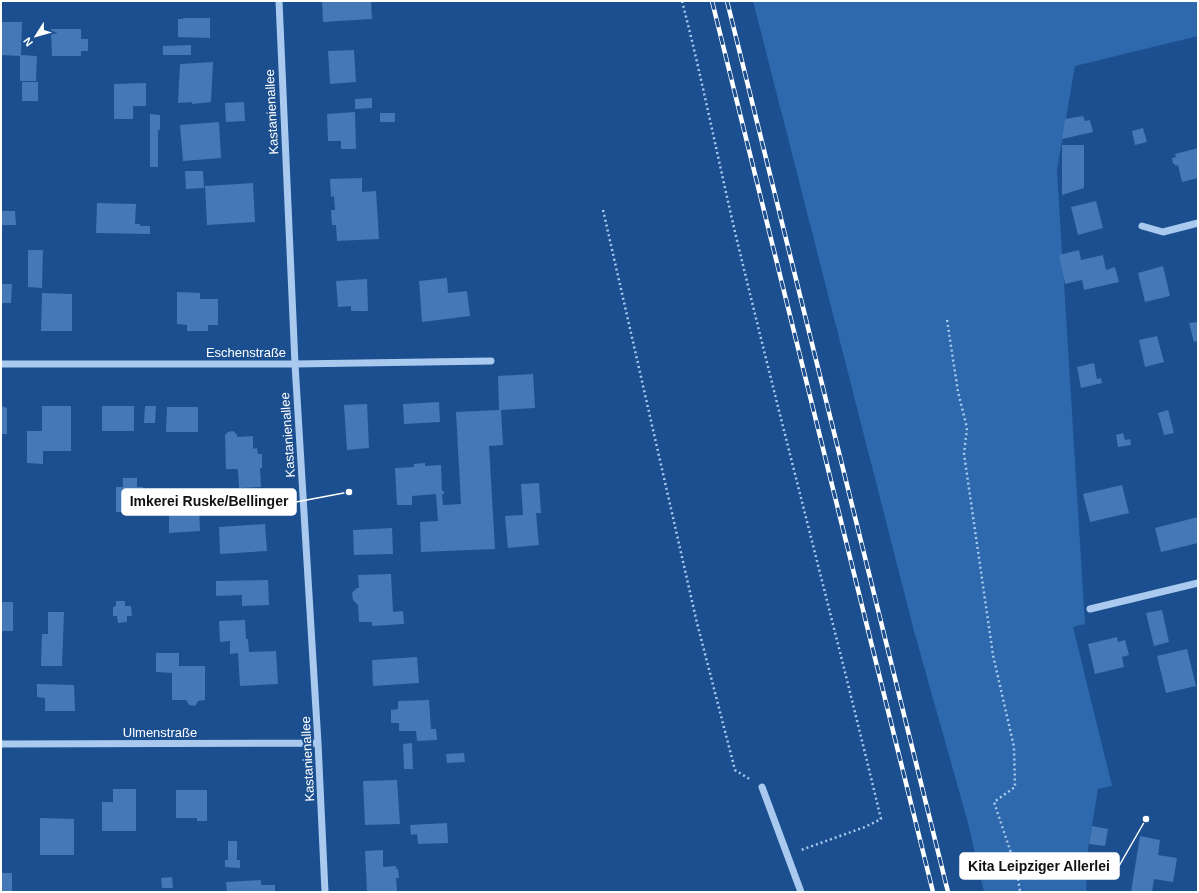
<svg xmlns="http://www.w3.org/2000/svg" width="1199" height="893" font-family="Arial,sans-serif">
<rect width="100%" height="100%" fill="#1b4f8f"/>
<path fill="#2e69ad" d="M753 1H1198V36L1075 66 1057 170 1085 624 1073 627 1112 786 1098 789 1088 849 1086 892H984L968 823 914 631Z"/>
<path fill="#4478b7" d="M322 1H371L372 19 323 22Z
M183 18H210V38L178 37V19H183Z
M1 22H22L21 55 37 56 36 81H20V56L1 55Z
M51 29H81V39H88V51H81V56H52Z
M191 45V55H163V46Z
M354 50 356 82 330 84 328 51Z
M213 62 211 102 192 104V102L178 103 180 64Z
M22 82H38V101H22Z
M146 83V106H133V119H114V84Z
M372 98V108L355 109V99Z
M244 102 245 121 226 122 225 103Z
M355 112 356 149H341V141H328L327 114Z
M380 113H395V122H380Z
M150 114 160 115V129L158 131V167H150Z
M1083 116 1085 121 1090 120 1093 132 1062 139 1065 119Z
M219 122 221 158 183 161 180 125Z
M1143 128 1147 142 1135 145 1132 131Z
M1062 145H1084V188L1062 195Z
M1198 148V178L1182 182 1178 165 1175 166V164H1173L1172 158 1176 157 1175 154Z
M185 171H203L204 188 186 189Z
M362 178V192L376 191 379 239 337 241 336 225H332L331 210H335L334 196 331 197 330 179Z
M253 183 255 222 207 225 205 186Z
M1096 201 1103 228 1078 235 1071 207Z
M97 203 136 204 135 224H140V226H150V234L96 233Z
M1 211H15L16 225H1Z
M28 250H43L42 288 28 287Z
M1079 250 1081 260 1103 255 1106 270 1115 267 1119 282 1084 290 1082 280 1065 284 1059 255Z
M1163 266 1170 296 1145 302 1138 273Z
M447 278 448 293 467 291 470 316 422 322 419 281Z
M367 279 368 311H351V306L338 307 336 281Z
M1 284H12L11 303H1Z
M177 292 200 293V299H218V325H208V331H187V325L177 324Z
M42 293 72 294V331H41Z
M1198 322V341L1194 342 1189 323Z
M1157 336 1164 362 1145 367 1139 340Z
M1094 363 1097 379 1101 378 1102 383 1081 388 1077 367Z
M533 374 535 408 501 410 503 445 489 446 495 549 421 552 420 522 438 521 436 494 412 496V505H397L395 468 414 467V464L425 463V466L441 465 442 491H444V494H442L443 505 461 504 456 412 499 410 498 376Z
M439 402 440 422 404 424 403 404Z
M367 404 369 448 347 450 344 405Z
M1 406 7 408V434H1Z
M42 406H71V451H43V464L27 463V431H42Z
M102 406H134V431H102Z
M145 406H156L155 423H144Z
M167 407H198V432H166Z
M1168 410 1174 433 1164 435 1158 413Z
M233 431 237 435V437L253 436V449L257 448 258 454H262V468H260L261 487 239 488 238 471 237 469H226L225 435 228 432Z
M1123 433 1125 440 1130 439 1131 445 1118 447 1116 435Z
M123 478H137V487H143V512H116V487H123Z
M539 483 541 513H536L539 545 508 548 505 516 523 515 521 484Z
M1122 485 1129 513 1090 522 1083 494Z
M199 507 200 531 169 533V515H175V508Z
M1198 517V543L1161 552 1155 528Z
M265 524 267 551 220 554 219 527Z
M392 528 393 554 354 555 353 530Z
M391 574 393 612 403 611 404 624 372 626V622H359L358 605 353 600 352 593 357 588H359L358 575Z
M268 580 269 605 242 606V595L216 596V581Z
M116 601H125V606H131L132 616H127V622L118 623 117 616H113V607L116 606Z
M1 602H13V631H1Z
M1162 610 1169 642 1154 646 1146 613Z
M48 612H64L62 666H41L42 634H48Z
M245 620 246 639H248L249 652 276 651 278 684 240 686 238 653 230 654V641L220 642 219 621Z
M1117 637 1118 642 1125 640 1129 655 1122 657 1124 667 1095 674 1088 644Z
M1187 649 1196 686 1166 693 1157 656Z
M156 653H179V666H205V700L198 701 195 706 189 705 186 700H172V673L156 672Z
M417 657 419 683 373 686 372 660Z
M37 684 74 685 75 711H45V698L37 697Z
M429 700 431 729H436L437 740 417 741 416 731H399V723H391V710L398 709V701Z
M412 743 413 769H404L403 744Z
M464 753 465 762 447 763 446 754Z
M397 780 400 824 365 825 363 781Z
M113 789H136V831H102V802H113Z
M176 790H207V821H197V818H176Z
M40 818 74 819V855H40Z
M447 823 448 843 418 844 417 834 411 835 410 825Z
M1092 826 1108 829 1105 846 1089 844Z
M1140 836 1160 840 1158 855 1177 858 1173 882 1154 879 1152 892H1131Z
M228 841H237V860H240V868L225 867V860H228Z
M383 850V867L396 866V869H398L399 878H396L397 891 367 892 365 851Z
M1 873H12V892H1Z
M172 877 173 888H162L161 878Z
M261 880V885H275V892H227L226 882Z"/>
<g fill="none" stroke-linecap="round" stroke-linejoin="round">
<path stroke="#a9c9ee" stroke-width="2.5" stroke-dasharray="2 3" stroke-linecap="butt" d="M682 1C702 78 717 155 735 232 782 428 834 623 881 819L865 827 801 850
M603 210 697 623 735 770 751 780
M947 320 958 392 967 428 964 454 993 655 1014 747 1015 787 994 802 1017 871 1020 892"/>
<path stroke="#a9c9ee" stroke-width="7" d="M279 1 295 364 318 743 325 892
M1142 226 1163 232 1198 223
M1 364H295L491 361
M1090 609 1198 583
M1 744 318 743
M762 787 801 892"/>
<g stroke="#fff" stroke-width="4.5">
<path id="rail" d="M712 1 933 892
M727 1 948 892"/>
</g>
<use href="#rail" stroke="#1b4f8f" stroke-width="3" stroke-dasharray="9" stroke-linecap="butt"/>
</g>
<g text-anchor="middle" stroke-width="4" stroke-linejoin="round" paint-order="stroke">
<g font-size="13" fill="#fff" stroke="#1b4f8f">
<text transform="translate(271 112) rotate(-93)" y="5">Kastanienallee</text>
<text x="246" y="357">Eschenstraße</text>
<text transform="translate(287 435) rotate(-94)" y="5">Kastanienallee</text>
<text x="160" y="737">Ulmenstraße</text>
<text transform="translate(307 759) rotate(-93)" y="5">Kastanienallee</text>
</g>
</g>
<path fill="none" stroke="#fff" stroke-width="1.5" d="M349 492L296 502M1146 819L1119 866"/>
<g fill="#fff" stroke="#1b4f8f" stroke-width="1.5">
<circle cx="349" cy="492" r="4"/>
<circle cx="1146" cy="819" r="4"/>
</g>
<g fill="#fff" stroke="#fff" stroke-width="1.5">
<rect x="122" y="489" width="174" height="26" rx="4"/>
<rect x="960" y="853" width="159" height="26" rx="4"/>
</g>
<g font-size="14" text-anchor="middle" font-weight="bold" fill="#111">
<text x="209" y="506">Imkerei Ruske/Bellinger</text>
<text x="1039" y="871">Kita Leipziger Allerlei</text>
</g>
<rect width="1199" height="893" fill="none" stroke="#ffffff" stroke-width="4"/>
<g transform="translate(36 36) rotate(233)" stroke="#1b4f8f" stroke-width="3" paint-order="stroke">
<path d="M0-3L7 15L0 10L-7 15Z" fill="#ffffff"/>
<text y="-6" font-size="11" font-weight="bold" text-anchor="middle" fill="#ffffff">N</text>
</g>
</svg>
